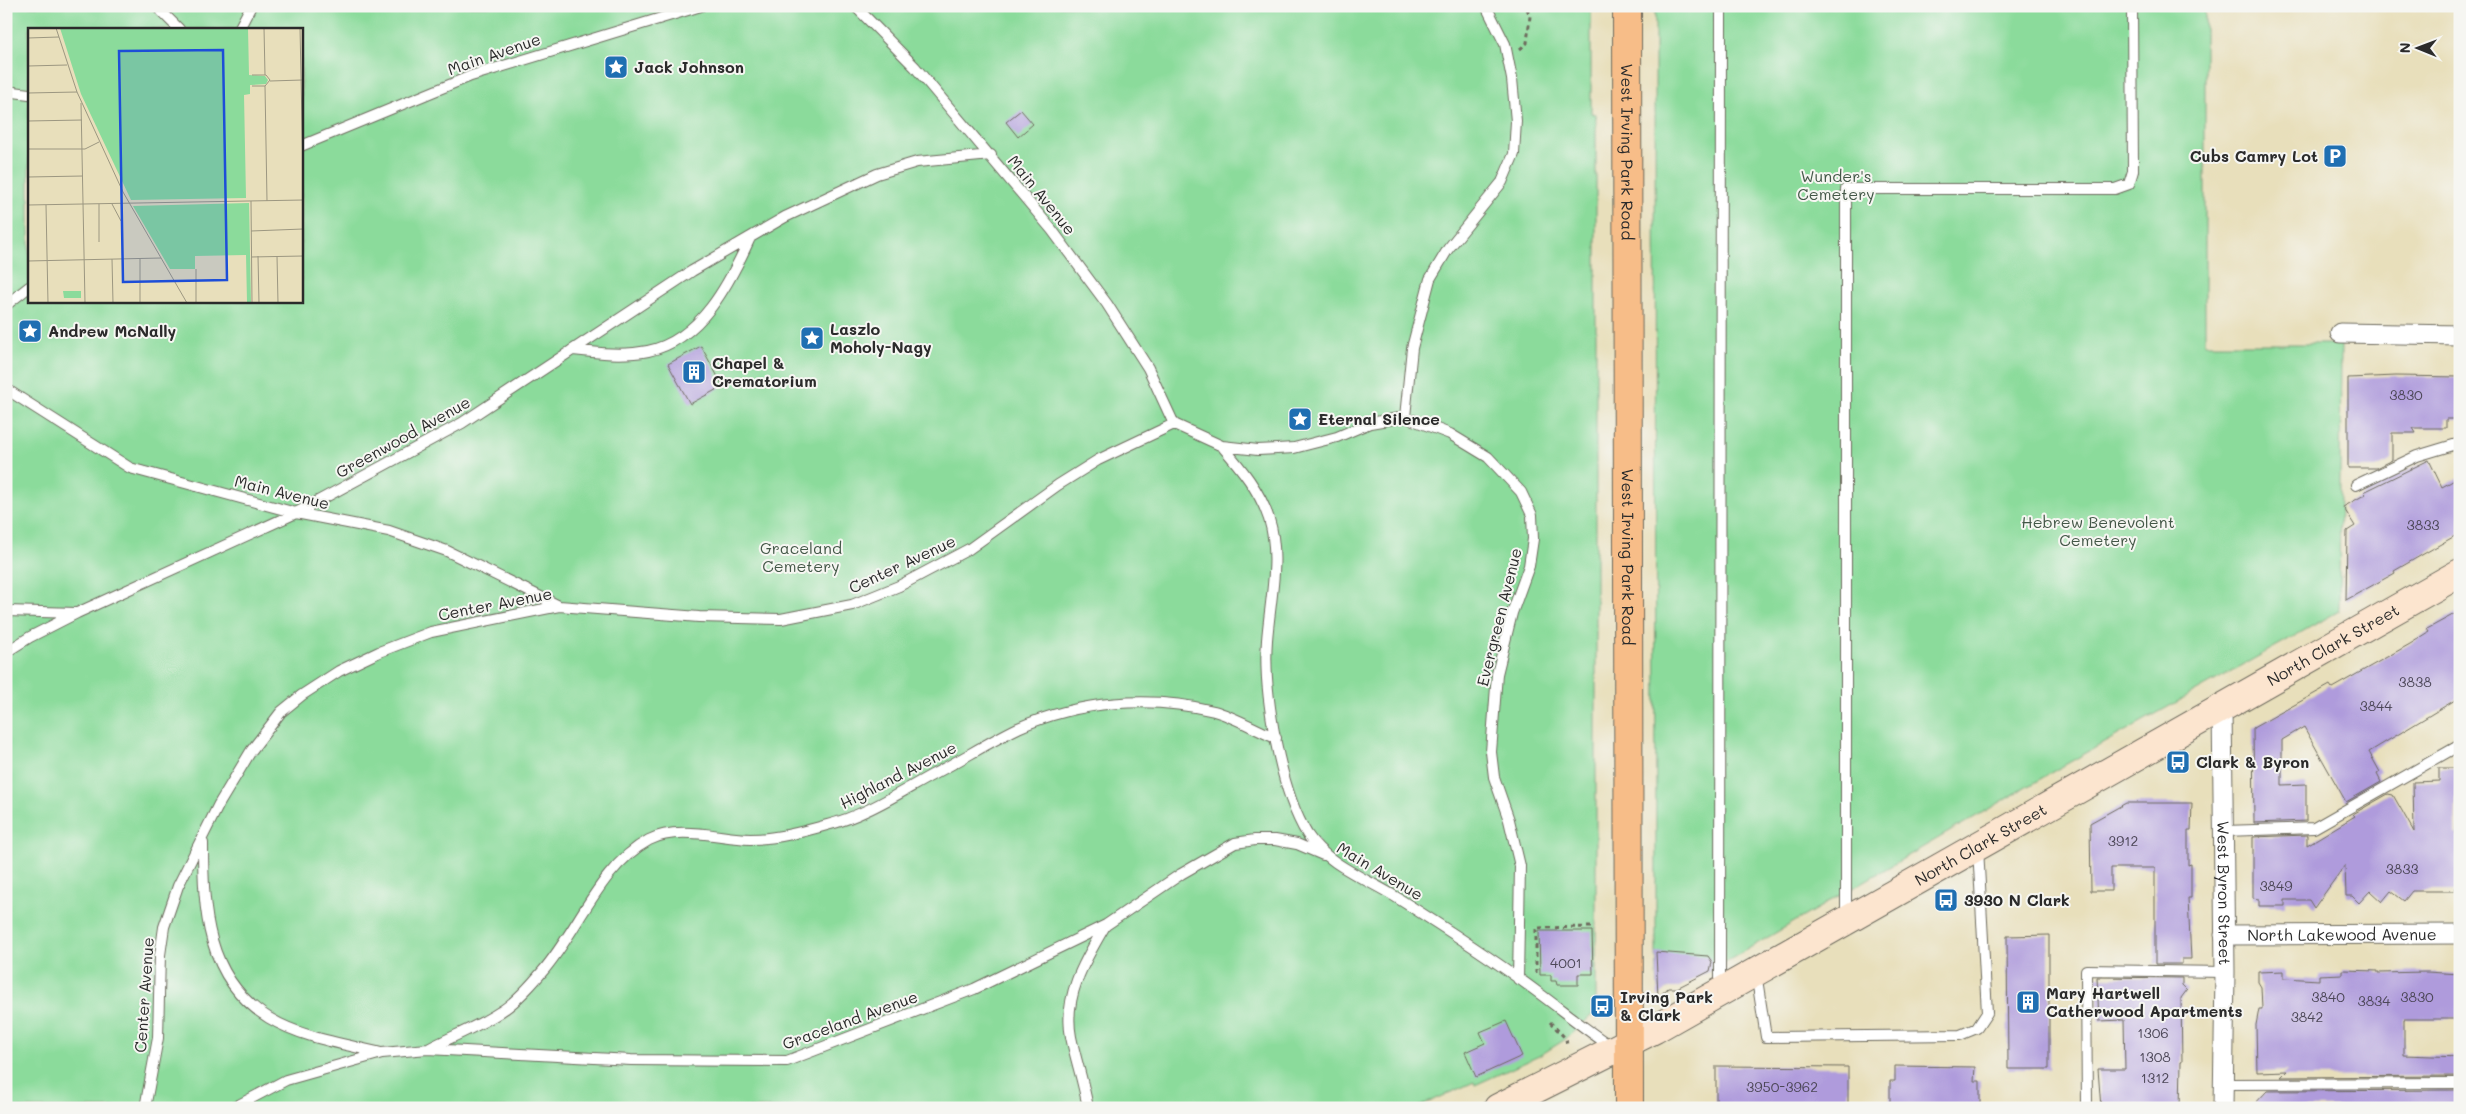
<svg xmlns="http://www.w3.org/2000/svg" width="2466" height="1114" font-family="Mali,sans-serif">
<rect width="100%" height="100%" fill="#f6f6f2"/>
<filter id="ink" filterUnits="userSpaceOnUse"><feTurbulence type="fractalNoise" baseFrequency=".02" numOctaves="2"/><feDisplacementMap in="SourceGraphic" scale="10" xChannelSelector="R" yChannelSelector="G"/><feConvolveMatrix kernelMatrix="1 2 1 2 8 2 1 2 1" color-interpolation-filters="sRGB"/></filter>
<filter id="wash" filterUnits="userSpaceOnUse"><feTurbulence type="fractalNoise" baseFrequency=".0096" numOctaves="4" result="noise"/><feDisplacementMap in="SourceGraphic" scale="20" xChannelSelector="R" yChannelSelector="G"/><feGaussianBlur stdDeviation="1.12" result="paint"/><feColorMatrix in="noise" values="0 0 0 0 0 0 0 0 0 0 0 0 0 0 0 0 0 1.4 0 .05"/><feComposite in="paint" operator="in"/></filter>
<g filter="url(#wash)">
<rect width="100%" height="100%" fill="#e8dfbb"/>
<path fill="#8bdb9b" stroke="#5b8363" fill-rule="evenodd" d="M6 6H1591V113L1596 114V1011L1569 1037 1539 1056 1475 1085 1474 1082 1416 1108H6ZM29 29H301V301H29Z
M1655 6H2205V344H2341L2339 611 2054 771 1710 971 1660 991 1658 989 1656 952Z"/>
<g id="blocks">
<path fill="#af9bdc" d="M1021 110 1033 124 1018 137 1006 122Z
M701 346 723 386 690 404 668 364Z
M2396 376 2460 377V419H2446V428H2413L2416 433H2392V460L2376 468H2348V378Z
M2429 460 2442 487 2460 477V533L2394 571 2395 573 2346 600 2347 531 2355 526 2343 507 2366 494 2364 492Z
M2460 611V697L2369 752 2380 772 2377 774 2381 782 2346 802 2304 727 2282 740V785L2306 784V821L2254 823 2253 728 2330 685 2332 688 2410 644 2429 632 2427 629Z
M2439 768H2457L2455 834H2460V888H2455V891H2412L2404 901 2391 891 2382 902 2370 891 2359 903 2352 896H2346L2345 865 2314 908 2309 900H2285V906H2259V899L2253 898V837L2307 835V845L2355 816 2353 814 2388 794 2393 795 2414 832 2413 782 2439 781Z
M2126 803H2192L2191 830H2188V865L2191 864V898H2188L2191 959H2182V964H2155V868H2111V891H2091L2090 823Z
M1539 931H1592L1593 974H1578V985H1557L1556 981H1551V975H1540Z
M2049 935V1069H2008L2007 936Z
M1656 952 1708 956 1712 962 1710 971 1677 988H1668L1658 997Z
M2343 970 2378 971V973L2427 972 2460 974V1019H2404V1055L2460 1057V1076L2281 1077 2287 1071 2257 1072 2256 1025 2259 1009H2262L2261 987 2258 982V972L2284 971V978L2319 980V975L2343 974Z
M2097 977 2182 978V985L2187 990 2181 998 2182 1062H2181L2180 1108H2101L2098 1069H2125L2124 1020 2099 1021Z
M1506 1021 1522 1056 1476 1077 1465 1052 1485 1043 1480 1032Z
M1716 1066 1848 1067V1108H1716Z
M1895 1066 1975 1067 1974 1081H1980V1108H1890V1081H1895Z
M2460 1090V1108H2251L2267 1091Z"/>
</g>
</g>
<g filter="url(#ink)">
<use href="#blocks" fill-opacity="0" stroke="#6d6a5d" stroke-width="1"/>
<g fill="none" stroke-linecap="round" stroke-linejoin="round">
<g stroke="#6d6a5d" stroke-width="12">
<path id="lane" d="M156 6 179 29
M855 6 915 67 1052 230 1107 304 1148 368 1174 424
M239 29 251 6
M6 91 29 94
M301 146 471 76 701 6
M6 305 29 287
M572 350C598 353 623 356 648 351 701 340 730 282 750 238
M6 389 130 468 296 513 389 531 447 551 559 606
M1405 417 1412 348 1430 279 1448 249 1502 182 1514 154 1516 121 1512 79 1505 44 1486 6
M1174 424 1222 446 1258 450 1294 448 1337 437 1370 423 1405 417 1450 434 1488 457 1521 492 1532 515 1533 539 1529 566 1512 613 1497 674 1491 752 1494 777 1509 820 1520 866 1518 979
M1222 446C1241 468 1260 491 1269 519 1281 557 1270 600 1267 640 1263 691 1280 790 1307 834 1328 866 1368 879 1399 899 1445 928 1493 959 1536 991 1562 1010 1586 1030 1612 1047
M2356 485 2417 456 2460 443
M6 611 76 613
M6 652 30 637 77 613 296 513 462 423 692 271 785 217 877 174 917 162 991 155
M2224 831 2314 828 2460 745
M203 843C203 910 206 979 269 1018 302 1038 345 1044 381 1053
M1846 918V189H2115L2129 184 2133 171 2132 6
M1756 973 1766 1037 1960 1035 1977 1028 1987 1013 1978 848
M1720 988 1721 6
M430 1048C453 1036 479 1026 500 1012 515 1003 531 985 542 972 578 931 599 867 649 840 678 825 719 838 750 839 776 839 802 832 827 825 864 816 899 793 932 775 961 760 989 742 1018 728 1079 701 1149 695 1214 711 1235 717 1256 730 1276 738
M2223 1084 2460 1083
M145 1108 158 1038 160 955 164 927 178 886 219 804 251 751 281 712 302 695 339 671 379 652 431 632 559 606 699 617 781 619 852 605 899 586 969 549 1058 485 1098 460 1174 424
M233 1108 286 1080 382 1053 428 1049 631 1060 787 1061 974 989 1106 925 1181 874 1235 843 1255 840H1275L1297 844 1323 855
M1088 1108C1084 1084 1076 1061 1071 1037 1063 996 1085 960 1105 926
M2087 1108 2086 970 2225 972"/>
</g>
<g stroke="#6d6a5d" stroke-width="21">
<g id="street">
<path d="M2340 333 2460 335"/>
<path id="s1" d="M2222 708 2225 972 2223 1108"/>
<path id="s2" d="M2224 935 2460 934"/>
</g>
</g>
<g stroke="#6d6a5d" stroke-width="30">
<g id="secondary">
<path id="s3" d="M1498 1108 1655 1029 2460 573"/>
</g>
</g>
<g stroke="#6d6a5d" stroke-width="30">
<g id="primary">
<path id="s4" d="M1627 6 1629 1108"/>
</g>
</g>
<path stroke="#6d6a5d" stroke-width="3" stroke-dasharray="4 4" stroke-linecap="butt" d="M1520 49 1527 43 1530 16 1526 6
M1536 973V928L1591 927
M1550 1022 1566 1039 1567 1045"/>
<use href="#lane" stroke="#fff" stroke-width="10"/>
<use href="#street" stroke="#fff" stroke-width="19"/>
<use href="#secondary" stroke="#fce5cf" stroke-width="28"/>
<use href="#primary" stroke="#f7bd88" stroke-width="28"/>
</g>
</g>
<defs>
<g id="sight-square" transform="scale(1.25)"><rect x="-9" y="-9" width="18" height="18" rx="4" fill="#1f6fb2" stroke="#f6f6f2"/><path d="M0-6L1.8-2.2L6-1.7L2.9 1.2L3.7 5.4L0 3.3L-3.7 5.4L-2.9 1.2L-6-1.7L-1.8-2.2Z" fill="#fff"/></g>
<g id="parking-square" transform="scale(1.25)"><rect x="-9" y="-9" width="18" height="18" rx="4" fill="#1f6fb2" stroke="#f6f6f2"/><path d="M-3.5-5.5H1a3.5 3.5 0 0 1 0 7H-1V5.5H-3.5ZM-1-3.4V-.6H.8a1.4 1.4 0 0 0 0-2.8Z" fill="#fff"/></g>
<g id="building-square" transform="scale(1.25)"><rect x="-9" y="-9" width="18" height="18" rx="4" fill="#1f6fb2" stroke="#f6f6f2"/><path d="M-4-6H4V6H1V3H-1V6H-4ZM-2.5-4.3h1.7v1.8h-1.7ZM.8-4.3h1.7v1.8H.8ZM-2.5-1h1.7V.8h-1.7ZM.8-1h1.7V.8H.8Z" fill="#fff"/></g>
<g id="bus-square" transform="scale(1.25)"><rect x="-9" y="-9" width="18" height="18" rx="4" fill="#1f6fb2" stroke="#f6f6f2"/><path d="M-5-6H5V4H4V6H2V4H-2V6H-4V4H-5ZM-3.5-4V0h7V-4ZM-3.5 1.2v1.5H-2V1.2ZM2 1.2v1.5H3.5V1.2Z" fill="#fff"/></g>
</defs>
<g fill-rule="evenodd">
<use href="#sight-square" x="616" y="67"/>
<use href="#parking-square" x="2335" y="156"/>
<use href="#sight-square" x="30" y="331"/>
<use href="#sight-square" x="812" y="338"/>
<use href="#building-square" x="694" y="372"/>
<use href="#sight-square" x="1300" y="419"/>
<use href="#bus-square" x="2178" y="762"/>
<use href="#bus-square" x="1946" y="900"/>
<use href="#building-square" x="2028" y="1002"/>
<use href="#bus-square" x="1602" y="1006"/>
</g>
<g text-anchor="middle" stroke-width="4" stroke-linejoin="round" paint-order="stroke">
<g font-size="14" fill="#4c4757">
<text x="2406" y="400">3830</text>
<text x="2423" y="530">3833</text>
<text x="2415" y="687">3838</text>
<text x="2376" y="711">3844</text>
<text x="2123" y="846">3912</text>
<text x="2402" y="874">3833</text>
<text x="2276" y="891">3849</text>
<text x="1566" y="968">4001</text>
<text x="2328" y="1002">3840</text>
<text x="2417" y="1002">3830</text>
<text x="2374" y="1006">3834</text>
<text x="2307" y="1022">3842</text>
<text x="2153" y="1038">1306</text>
<text x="2155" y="1062">1308</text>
<text x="2155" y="1083">1312</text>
<text x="1782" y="1092">3950-3962</text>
</g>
<g font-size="16" fill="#2b2b2b" stroke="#f6f6f2">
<text transform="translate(494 54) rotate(-19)" y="6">Main Avenue</text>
<text dy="6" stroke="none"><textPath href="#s4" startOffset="146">West Irving Park Road</textPath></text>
<text transform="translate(1042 195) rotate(51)" y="6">Main Avenue</text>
<text transform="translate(403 437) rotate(-29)" y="6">Greenwood Avenue</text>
<text transform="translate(282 492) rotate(14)" y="6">Main Avenue</text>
<text dy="6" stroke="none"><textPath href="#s4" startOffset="551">West Irving Park Road</textPath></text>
<text transform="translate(902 564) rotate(-25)" y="6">Center Avenue</text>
<text transform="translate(495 604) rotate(-11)" y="6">Center Avenue</text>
<text transform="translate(1499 617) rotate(-76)" y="6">Evergreen Avenue</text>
<text dy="6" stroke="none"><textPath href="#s3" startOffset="955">North Clark Street</textPath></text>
<text transform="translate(898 775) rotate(-27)" y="6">Highland Avenue</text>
<text dy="6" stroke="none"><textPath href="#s3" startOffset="550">North Clark Street</textPath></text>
<text transform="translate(1380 871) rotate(31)" y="6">Main Avenue</text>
<text dy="6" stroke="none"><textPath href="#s1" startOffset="185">West Byron Street</textPath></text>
<text dy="6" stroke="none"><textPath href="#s2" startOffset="118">North Lakewood Avenue</textPath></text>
<text transform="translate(144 995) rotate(-86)" y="6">Center Avenue</text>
<text transform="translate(850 1020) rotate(-20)" y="6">Graceland Avenue</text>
</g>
<g font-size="16" font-weight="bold" fill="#2b2b2b" stroke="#f6f6f2" text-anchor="start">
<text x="634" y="73">Jack Johnson</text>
<text x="2318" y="162" text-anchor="end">Cubs Camry Lot</text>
<text x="830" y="335">Laszlo<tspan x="830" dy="18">Moholy-Nagy</tspan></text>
<text x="48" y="337">Andrew McNally</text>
<text x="712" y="369">Chapel &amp;<tspan x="712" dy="18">Crematorium</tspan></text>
<text x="1318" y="425">Eternal Silence</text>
<text x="2196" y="768">Clark &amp; Byron</text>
<text x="1964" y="906">3930 N Clark</text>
<text x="2046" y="999">Mary Hartwell<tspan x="2046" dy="18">Catherwood Apartments</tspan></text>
<text x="1620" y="1003">Irving Park<tspan x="1620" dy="18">&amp; Clark</tspan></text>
</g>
<g font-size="16" fill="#435747" stroke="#f6f6f2">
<text x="1836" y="182">Wunder's<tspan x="1836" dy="18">Cemetery</tspan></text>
<text x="2098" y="528">Hebrew Benevolent<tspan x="2098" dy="18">Cemetery</tspan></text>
<text x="801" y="554">Graceland<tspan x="801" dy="18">Cemetery</tspan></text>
</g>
</g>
<g transform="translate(28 28)">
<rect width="275" height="275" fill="#e8dfbb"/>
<path d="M32 0H220L221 47 237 48 240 52 238 56 222 57V66L216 67 218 170 103 172 53 66ZM221 175 223 274H219L218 227 167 228V241H142L105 178ZM35 263H53V270H36Z" fill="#8bdb9b"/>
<path fill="none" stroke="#9c9781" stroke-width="1" d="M28 0 49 64 95 164 159 275M236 0 237 47M272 0 275 146M0 10 31 9M0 38 39 37M224 47H238L242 52 237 58H224M242 53 274 52M237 58 239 173M0 65 49 64M53 75 57 275M0 93 54 92M0 121H57L71 114M0 149 55 148M223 173 224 275M71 176V214M84 176 93 193M0 177 275 172M18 177 20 275M223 203 275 201M230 228 231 275M249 228 250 275M223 229 275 228M84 231 85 275M112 231V275M0 233 133 230M168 241V275"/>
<path fill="#1d4ed8" fill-opacity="0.15" stroke="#1d4ed8" stroke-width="2.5" d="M195 22 199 252 95 254 91 23Z"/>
<rect width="275" height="275" fill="none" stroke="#2b2b2b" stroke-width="2.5"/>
</g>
<rect width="2466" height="1114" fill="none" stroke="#f6f6f2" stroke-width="25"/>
<g transform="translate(2418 48) rotate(271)" stroke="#f6f6f2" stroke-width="4" paint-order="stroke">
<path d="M0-4L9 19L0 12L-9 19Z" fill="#2b2b2b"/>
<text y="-8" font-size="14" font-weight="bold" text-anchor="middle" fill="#2b2b2b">N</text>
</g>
</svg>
